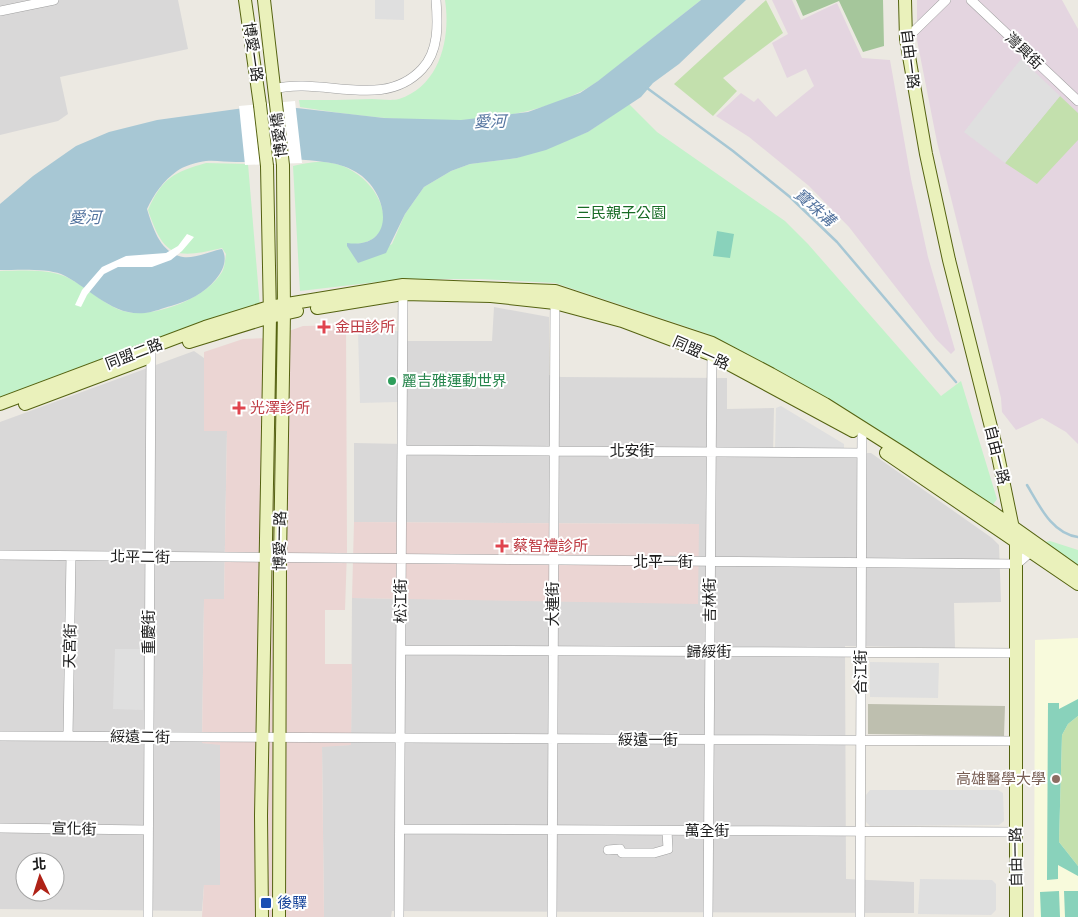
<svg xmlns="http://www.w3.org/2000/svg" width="1078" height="917" font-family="'Source Sans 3','Noto Sans TC',sans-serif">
<rect width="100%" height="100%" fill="#ece9e2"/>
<path fill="#d9d8d8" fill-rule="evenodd" d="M0 0H178L188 49 60 77 68 114 58 121 0 135Z
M494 307 549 317V375L561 377 727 378V409L774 408 773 454 871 453 992 538 999 545 1001 602 954 603 955 648 845 646 846 879 914 882V913L392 911 391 917H324L322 746 351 745 352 598 698 603V524L354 522V443L405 444V341H492Z
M194 351 204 358V431H227L224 599 204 600 202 743 220 744V885H204L202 911 0 909V422ZM25 862H55V892H25Z"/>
<path fill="#ebd5d3" d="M346 325 347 551 345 610H325V664H352L351 745 322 747 324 917H202L204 885H220V745L202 743 204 599H224L227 431H204V352L243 339 269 338 303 326Z
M354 522 699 524 698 604 352 598Z"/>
<path fill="#e4d5e0" d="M772 0H792L801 20 837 3 862 58 890 60 911 179 928 257 955 350 951 354 936 339 849 227 809 186 749 137 716 116 741 93 754 102 758 98 776 117 814 86 806 69 787 78 772 43 788 34Z
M917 0H1062L1078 29V444L1066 432 1042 418 1016 430 1002 412 1001 398 937 142 917 40Z"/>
<path fill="#f8fadc" d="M1078 638V917H1034L1035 640Z"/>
<path fill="#bebfaf" d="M868 704 1005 706 1004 736 868 734Z"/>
<path fill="#c3e0ad" d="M766 0 783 33 723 78 737 91 713 116 674 84Z
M1060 96 1078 113V140L1037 184 1005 163Z
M1078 716V866L1059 842 1062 735 1068 724Z"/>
<path fill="#a5c69b" d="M796 0H883L884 46 863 52 839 1 803 16Z"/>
<path fill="#c3f2ca" d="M445 0H701C677 19 653 38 629 57 614 69 598 83 580 92 498 134 387 121 300 107L299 100C323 100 348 100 372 99 380 99 391 101 399 99 440 86 451 38 445 0Z
M629 104 657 132 785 221 808 244 941 396 961 381 997 499 992 506 791 381 708 334 555 283 480 279H403L300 291 293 166C303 164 314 161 324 162 380 165 413 247 347 244L358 263 392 244 405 214 424 187 451 171 470 164 517 158 588 132Z
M206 163 248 164 260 307 0 403V271C18 271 40 269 58 274 78 279 98 301 120 310 150 321 206 299 222 272 225 267 225 259 226 254L222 248C176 259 164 258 148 210 162 178 174 172 206 163Z
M1050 541 1078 550V568L1044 542Z"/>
<path fill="#89d2bb" d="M717 231 734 234 730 258 713 256Z
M1078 699V716L1068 724 1062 735 1059 842 1078 866V876L1058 865V879L1047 880 1048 703H1059V709Z
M1059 891 1060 917H1041L1040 892Z
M1064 891H1078V917H1065Z"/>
<path fill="#dfdfdf" d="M375 0H404V20L375 19Z
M1021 59 1060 96 1005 163 964 132Z
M398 331V402L360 403 358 332Z
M781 406 844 444V450L775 449 776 408Z
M115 649H143V710L113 709Z
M870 662 939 663 938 698 870 697Z
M870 790H998L1003 793 1004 821 999 825 870 826 866 822V795Z
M920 879 992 880 996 884V910L991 915 918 914Z"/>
<path fill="#a7c7d4" d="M701 0H746L679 64 653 83 641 97 588 132 546 150 517 158 470 164 451 171 424 187 405 214 386 253 358 263 347 246V243C397 250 390 192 356 172 346 166 335 163 324 162 295 157 265 162 236 162 226 162 215 160 206 161 198 162 183 166 177 171 163 181 154 194 147 209 153 228 160 253 183 257 194 259 211 251 222 249 228 259 223 271 216 279 204 294 188 301 171 306 163 308 154 312 145 313 112 317 88 286 61 274 46 268 16 270 0 270V204L33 176 76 146 109 132 157 120 244 108 288 107 384 118 461 120 528 112 580 93 598 81Z"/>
<path fill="#fff" d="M295 101 302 163 245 165 239 106Z
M187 234 194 237 182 251 171 260 152 267H118L104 274 87 295 81 307 75 305 82 290 102 267 126 256 166 253 178 246Z"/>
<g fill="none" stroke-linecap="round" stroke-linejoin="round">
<path stroke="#a7c7d4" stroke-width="2.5" d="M647 88 733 151 790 197 837 242 956 382
M1027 485C1039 505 1052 534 1078 537"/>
<g stroke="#9f9f9f" stroke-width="10">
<path id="street" d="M971 0 1078 101
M0 11 54 0
M906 39 946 0
M274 89C322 76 383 111 422 69 439 51 438 24 436 0
M402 450 862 453
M0 555 1017 564 1035 548
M401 650 1016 653
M0 736 1016 741
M68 736 71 556
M0 828 147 830
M400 829 1015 832
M608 850 620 849 622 853H654L668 849 667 831
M148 917 151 348
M399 917 403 290
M552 917 555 299
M708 917 712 351
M860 917 862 428"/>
</g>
<g stroke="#556311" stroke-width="14">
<path id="secondary" d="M245 0 260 105
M264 0 283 165 284 313 280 559 279 917
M905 0 906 39 926 154 949 260 997 451 1016 543V917
M317 308 403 294 491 296 555 303 622 321 712 355 853 431
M189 342 270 317 297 311
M0 404 205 327 269 307 403 285 555 291 712 343 771 374 825 404 904 454 992 512 1078 573
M25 404 145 359
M886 453 1078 584
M262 917 261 816 270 317 267 166"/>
</g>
<use href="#street" stroke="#fff" stroke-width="9"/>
<use href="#secondary" stroke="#eaf1bb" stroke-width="12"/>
<g stroke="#556311" stroke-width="14" stroke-linecap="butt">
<path id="secondary-bridge" d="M260 105 267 166"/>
</g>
<use href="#secondary-bridge" stroke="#eaf1bb" stroke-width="12"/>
</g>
<g fill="#e0444e" stroke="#fff" stroke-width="2">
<path d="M321.5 319.5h5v5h5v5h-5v5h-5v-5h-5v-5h5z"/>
<path d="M236.5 400.5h5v5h5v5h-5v5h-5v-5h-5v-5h5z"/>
<path d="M499.5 538.5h5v5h5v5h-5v5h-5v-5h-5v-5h5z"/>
</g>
<circle fill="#2e9e5b" stroke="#fff" stroke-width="2" cx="392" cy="381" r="5"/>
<circle fill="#8d6e63" stroke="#fff" stroke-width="2" cx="1056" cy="779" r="5"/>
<rect fill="#1a4fb4" stroke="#fff" stroke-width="2" x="260" y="897" width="12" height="12" rx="2.5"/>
<g text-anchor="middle" stroke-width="4" stroke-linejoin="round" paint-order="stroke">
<g font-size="15" fill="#1b1b1b" stroke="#fff">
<text transform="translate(1024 51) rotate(44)" y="5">灣興街</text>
<text transform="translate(253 52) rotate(82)" y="5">博愛一路</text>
<text transform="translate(910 59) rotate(83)" y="5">自由一路</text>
<text transform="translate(279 135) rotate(-97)" y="5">博愛橋</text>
<text transform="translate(701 353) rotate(24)" y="5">同盟一路</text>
<text transform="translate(134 354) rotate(-21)" y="5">同盟二路</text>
<text x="632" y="456">北安街</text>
<text transform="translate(997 455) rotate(76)" y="5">自由一路</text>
<text transform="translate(280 541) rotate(-89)" y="5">博愛一路</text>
<text transform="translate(140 557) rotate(1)" y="5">北平二街</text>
<text x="663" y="567">北平一街</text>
<text transform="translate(710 600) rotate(-90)" y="5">吉林街</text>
<text transform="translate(401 601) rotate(-90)" y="5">松江街</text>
<text transform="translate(553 604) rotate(-90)" y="5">大連街</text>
<text transform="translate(149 632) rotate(-90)" y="5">重慶街</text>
<text transform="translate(70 646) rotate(-89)" y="5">天宮街</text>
<text x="709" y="657">歸綏街</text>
<text transform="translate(861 672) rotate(-90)" y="5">合江街</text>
<text transform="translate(140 737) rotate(1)" y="5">綏遠二街</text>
<text x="648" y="745">綏遠一街</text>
<text transform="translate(74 829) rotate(1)" y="5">宣化街</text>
<text x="707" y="836">萬全街</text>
<text transform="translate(1016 857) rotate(-91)" y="5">自由一路</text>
</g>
<g font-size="15" fill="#186b25" stroke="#fff">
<text x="621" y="218">三民親子公園</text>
</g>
<g font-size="15" fill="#be3a42" stroke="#fff" text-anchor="start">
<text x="335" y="332">金田診所</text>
<text x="250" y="413">光澤診所</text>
<text x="513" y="551">蔡智禮診所</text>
</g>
<g font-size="15" fill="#27864d" stroke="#fff" text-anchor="start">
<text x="402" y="386">麗吉雅運動世界</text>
</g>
<g font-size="15" fill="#785e54" stroke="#fff" text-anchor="end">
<text x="1046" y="784">高雄醫學大學</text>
</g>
<g font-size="15" fill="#164399" stroke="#fff" text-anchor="start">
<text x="277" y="908">後驛</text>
</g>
<g font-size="16" font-style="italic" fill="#54749f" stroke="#fff">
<text transform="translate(490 121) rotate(-1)" y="6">愛河</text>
<text transform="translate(815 207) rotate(41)" y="6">寶珠溝</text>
<text x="85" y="223">愛河</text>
</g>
</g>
<g transform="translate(40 877) rotate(356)"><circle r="24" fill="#ffffff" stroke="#a4a4a4"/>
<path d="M0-4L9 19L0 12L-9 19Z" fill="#af2217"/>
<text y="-8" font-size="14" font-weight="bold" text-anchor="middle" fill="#1b1b1b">北</text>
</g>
</svg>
